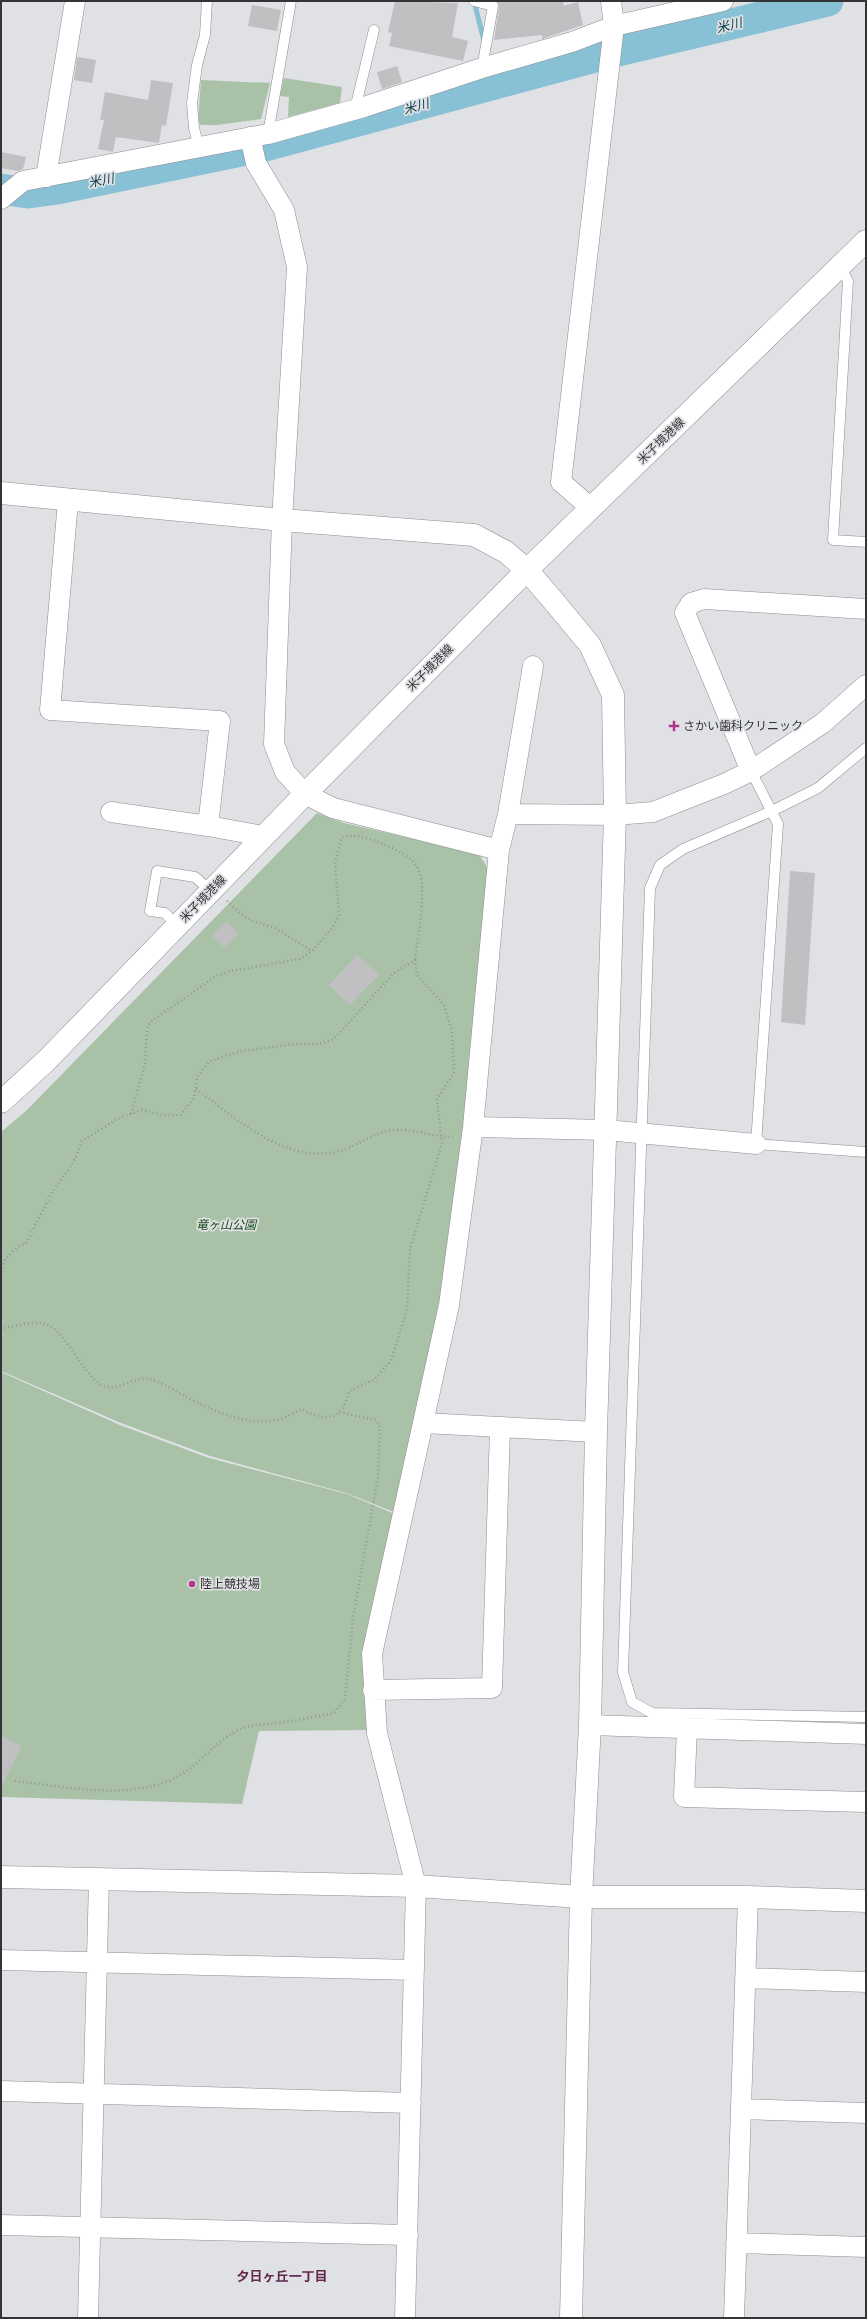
<svg xmlns="http://www.w3.org/2000/svg" width="867" height="2319" font-family="'Playfair Display','Noto Sans JP',serif">
<rect width="100%" height="100%" fill="#dfe1e4"/>
<path fill="#a9c2a7" d="M284 78 342 87 340 103 288 117 289 97 280 96Z
M201 80 270 83 261 119 217 125H201L198 121Z
M317 813 344 823 479 854 489 870 465 1122 438 1320 394 1512 346 1493 210 1456 121 1423 1 1371V1132L27 1110Z
M1 1372 120 1425 209 1458 347 1494 397 1515 372 1730 259 1731 242 1804 1 1797Z"/>
<g fill="none" stroke-linecap="round" stroke-linejoin="round">
<path stroke="#88c0d6" stroke-width="5" d="M474 1 484 41
M491 70 495 85"/>
<path stroke="#88c0d6" stroke-width="31" d="M1 189 28 193 57 189 265 146 610 53 828 1"/>
</g>
<path fill="#c0c0c3" d="M395 1 458 3 452 37 468 41 463 61 389 46 392 33 388 32Z
M497 1H564L563 6 578 2 583 25 542 39V35L494 40 499 7Z
M252 5 281 10 277 31 248 26Z
M77 57 96 60 92 83 74 80Z
M397 66 402 82 382 89 377 72Z
M151 80 173 83 166 126 162 125 159 143 116 137 113 152 98 149 104 120H100L105 92 148 100Z
M1 152 26 157 23 169 18 171 1 168Z
M790 871 815 873 805 1025 781 1022Z
M226 921 239 934 225 948 212 935Z
M357 955 379 974 350 1005 329 985Z
M1 1736 22 1746 1 1788Z"/>
<g fill="none" stroke-linecap="round" stroke-linejoin="round">
<g stroke="#8c8d90" stroke-width="11">
<path id="lane" d="M474 1 493 6 482 68
M355 109 374 30
M268 134 291 1
M199 148 194 128 192 103 197 65 205 35 207 1
M840 267 848 281 833 540 866 542
M866 748 818 788 772 811 683 849 660 865 650 888 623 1672 632 1702 652 1713 866 1717
M751 771 778 824 756 1144 866 1152
M177 926 165 913 150 911 157 871 195 877 211 891"/>
</g>
<g stroke="#8c8d90" stroke-width="21">
<path id="street" d="M250 137 256 163 284 210 297 267 282 520 274 744 285 772 305 794 333 808 499 850
M46 177 75 1
M1 199 23 181 268 134 364 107 482 68 572 42 614 26 723 1
M68 501 50 710 220 721 208 826 263 836
M591 508 561 482 614 26 611 1
M751 771 685 613 691 603 704 599 866 609
M111 812 208 826
M508 814 615 815 653 812 724 784 751 771 823 723 866 685
M473 1127 606 1130 756 1144
M423 1423 596 1432
M373 1690 492 1688 500 1428
M590 1725 866 1734
M687 1729 684 1797 866 1802
M1 1960 414 1970
M745 1978 866 1982
M1 2091 411 2103
M741 2109 866 2113
M1 2225 408 2235
M736 2243 866 2247
M88 2318 99 1879
M405 2318 416 1886 377 1733 372 1654 449 1305 473 1127 499 850 508 814 533 666
M734 2318 748 1897"/>
</g>
<g stroke="#8c8d90" stroke-width="23">
<path id="secondary" d="M1 493 282 520 474 535 506 552 527 570 556 604 590 645 613 695 615 815 596 1432 590 1725 581 1897 571 2318
M1 1877 416 1886 581 1897H748L866 1901"/>
</g>
<g stroke="#8c8d90" stroke-width="23">
<path id="primary" d="M1 1102 46 1061 305 794 527 570 866 241"/>
</g>
<path stroke="#949597" stroke-width="2.5" stroke-dasharray="1 3" stroke-linecap="butt" d="M227 901 241 914 253 921 275 928 312 951
M196 1089C235 1117 282 1163 336 1152 356 1148 370 1133 392 1130 413 1128 432 1137 453 1137
M131 1114 145 1064 147 1029 150 1022 216 976 231 971 300 959 312 951 332 928 339 915 335 863 342 837C355 833 371 839 383 844 397 850 416 858 420 874 426 895 418 937 415 960
M1 1276 5 1259 18 1247 26 1243 54 1189 67 1172 76 1157 82 1141 117 1119 142 1110 162 1115H181L194 1098 197 1077 210 1061 241 1051 295 1044H319L334 1039 394 973 415 960 417 975 444 1005 452 1031 454 1073 437 1099 442 1143 410 1249 407 1309 391 1361 374 1380 349 1391C342 1422 327 1422 301 1409 294 1413 285 1418 277 1420 249 1427 208 1409 185 1396 175 1391 160 1381 149 1379 132 1376 117 1394 100 1384 92 1379 86 1370 81 1363 53 1322 51 1316 1 1329
M15 1781C64 1786 119 1799 166 1782 193 1772 208 1749 231 1734 248 1723 265 1725 284 1722 301 1720 318 1716 334 1713L345 1699 353 1618 378 1477 380 1428 376 1420 339 1412"/>
<use href="#lane" stroke="#fff" stroke-width="10"/>
<use href="#street" stroke="#fff" stroke-width="20"/>
<use href="#secondary" stroke="#fff" stroke-width="22"/>
<use href="#primary" stroke="#fff" stroke-width="22"/>
</g>
<g fill="#b0378c" stroke="#dfe1e4" stroke-width="1.5">
<path d="M672 720h4v4h4v4h-4v4h-4v-4h-4v-4h4z"/>
<circle cx="192" cy="1584" r="4"/>
</g>
<g text-anchor="middle" stroke-width="3.5" stroke-linejoin="round" paint-order="stroke">
<g font-size="12" fill="#333435" stroke="#dfe1e4">
<text transform="translate(661 441) rotate(-44)" y="4">米子境港線</text>
<text transform="translate(430 668) rotate(-45)" y="4">米子境港線</text>
<text transform="translate(203 899) rotate(-46)" y="4">米子境港線</text>
</g>
<g font-size="12" fill="#333435" stroke="#dfe1e4" text-anchor="start">
<text x="683" y="730">さかい歯科クリニック</text>
<text x="200" y="1588">陸上競技場</text>
</g>
<g font-size="12" font-style="italic" fill="#184a18" stroke="#dfe1e4">
<text x="226" y="1229">竜ヶ山公園</text>
</g>
<g font-size="13" font-style="italic" fill="#083b4b" stroke="#dfe1e4">
<text transform="translate(729 25) rotate(-14)" y="5">米川</text>
<text transform="translate(416 106) rotate(-15)" y="5">米川</text>
<text transform="translate(101 180) rotate(-12)" y="5">米川</text>
</g>
<g font-size="13" font-weight="bold" fill="#61264e" stroke="#dfe1e4">
<text x="282" y="2281">夕日ヶ丘一丁目</text>
</g>
</g>
<rect width="867" height="2319" fill="none" stroke="#333435" stroke-width="4"/>
</svg>
